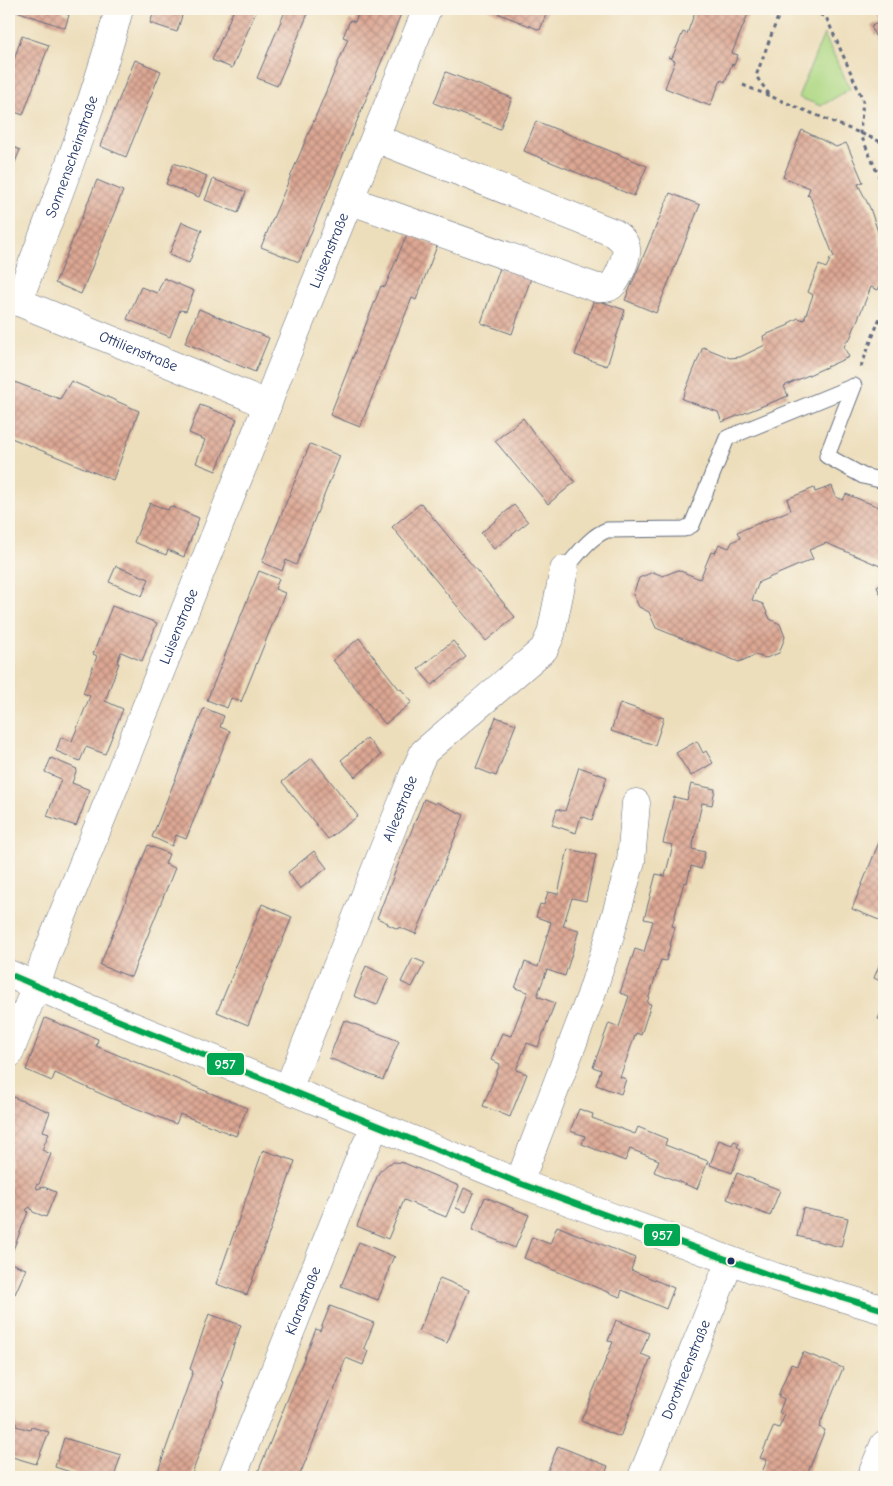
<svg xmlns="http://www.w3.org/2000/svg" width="893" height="1486" font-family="'Comic Neue',sans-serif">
<defs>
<pattern id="building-cross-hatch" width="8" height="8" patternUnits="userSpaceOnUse" patternTransform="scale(1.25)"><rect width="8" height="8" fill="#dda793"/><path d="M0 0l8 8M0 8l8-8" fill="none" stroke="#b2887b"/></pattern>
</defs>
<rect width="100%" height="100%" fill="#fbf7ec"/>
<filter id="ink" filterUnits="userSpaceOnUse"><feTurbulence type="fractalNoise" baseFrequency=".02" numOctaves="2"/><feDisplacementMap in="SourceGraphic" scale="10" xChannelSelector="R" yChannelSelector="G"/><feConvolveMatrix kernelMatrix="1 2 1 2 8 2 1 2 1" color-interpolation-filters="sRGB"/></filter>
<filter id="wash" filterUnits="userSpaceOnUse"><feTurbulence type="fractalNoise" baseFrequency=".0096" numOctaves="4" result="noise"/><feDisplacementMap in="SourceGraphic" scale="20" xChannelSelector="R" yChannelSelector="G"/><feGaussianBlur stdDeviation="1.12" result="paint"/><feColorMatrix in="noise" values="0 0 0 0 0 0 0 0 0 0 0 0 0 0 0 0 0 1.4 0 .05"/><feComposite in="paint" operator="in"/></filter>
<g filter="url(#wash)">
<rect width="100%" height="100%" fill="#eddebb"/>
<path fill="#aed884" stroke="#648471" d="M824 34 850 89 821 106 798 97Z"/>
<g id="blocks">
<path fill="url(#building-cross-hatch)" d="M11 9H62L61 12 69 15 65 28Z
M155 9H184L177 32 150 23Z
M234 9H257L232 68 212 60Z
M286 9H310L277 86 257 78Z
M360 9H403L299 262 261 247 348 39 343 37 350 20 355 22Z
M487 9H548L540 30Z
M696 9H750L732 53 738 55 734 65 732 64 725 82 721 80 710 106 665 88 675 61 668 57 672 58 683 32 687 34Z
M881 9H884V50L878 35 875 36 871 26 881 22 879 15Z
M22 36 49 45 23 115 9 110V74Z
M135 60 161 71 126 157 100 146Z
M446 72 512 98 500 129 434 103Z
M536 121 647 166 634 196 524 151Z
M802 130 836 147 846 143 849 149 863 182 858 184 870 208 880 238H879L881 246 884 247V275L878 290 871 287 849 341 847 340 844 347 849 357 784 386 788 396 722 422 718 412 682 399 703 347 730 358 740 357 765 345 763 336 789 325V323L798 318 804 320 813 295 808 292 819 265 826 268 830 260 829 259 834 257 809 194 807 196 810 188 783 177Z
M9 145 20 150 9 177Z
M174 163 207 176 199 197 166 184Z
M213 179 246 192 238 213 205 200Z
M97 180 123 191 81 294 55 283Z
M670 193 700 205 656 313 625 300Z
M182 222 202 230 189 263 169 255Z
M407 234 437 246 416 300 412 298 360 427 330 415 381 286 385 287Z
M500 268 531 278 512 334 481 323Z
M164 278 194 291 186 311 180 310 170 337 127 319 141 287 157 293Z
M594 299 625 310 607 366 575 355Z
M199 309 269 338 255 372 185 343Z
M9 380 60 399 71 381 139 411 113 480 9 437Z
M200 405 237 419 216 471 196 463 205 440 189 433Z
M523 418 533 432 575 482 548 504 495 441Z
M310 444 340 456 296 565 286 560 282 571 262 562Z
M832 486 836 497 843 500 846 494 884 509V576L880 566 826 543 809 550 813 559 759 582 752 600 763 604 770 619 780 624 785 637 779 653 766 658 755 655 739 662 656 628 649 612 639 607 633 594 639 578 653 572 663 576 678 570 700 579 711 552 715 553 719 544 729 548 732 542 740 538 737 532 791 510 787 499 814 488 815 492Z
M150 503 168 510 170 506 199 518 184 557 168 550 166 555 134 542Z
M421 503 515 617 486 641 392 527Z
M514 505 528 522 494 549 481 533Z
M116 566 149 579 142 596 109 582Z
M259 571 279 579 275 589 285 593 241 702 231 698 227 708 207 700Z
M884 583V602L877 587Z
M112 606 157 623 142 661 121 652 117 663H119L105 701 123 709 105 754 86 747 80 761 56 751 61 737 72 741 90 696 83 693 97 656 93 654Z
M359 638 400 690 401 689 412 702 385 724 333 660Z
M453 641 466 657 432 685 418 669Z
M620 703 664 718 655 745 611 731Z
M204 708 224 716 220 727 230 731 186 839 176 835 172 846 152 837Z
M496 717 516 724 496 776 476 768Z
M367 738 381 755 355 777 341 760Z
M697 741 703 753 706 751 713 763 691 776 676 753Z
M51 758 77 769 72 783 90 790 76 826 47 816 61 779 45 772Z
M312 758 358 816 328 839 282 782Z
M579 767 607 777 592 820 581 816 576 833 552 825 557 809 565 811Z
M691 784 715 789 712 805 702 803 692 849 705 852 701 869 691 866 687 883 684 882 672 926 675 927 666 961 661 960 647 1003 651 1004 641 1035 636 1033 620 1077 626 1079 621 1094 596 1085 601 1070 593 1067 609 1023 619 1027 629 996 620 993 635 949 644 952 653 921 644 919 656 874 665 876 673 845 663 843 674 797 687 800Z
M424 799 435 804 436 802 464 815 416 934 399 927 398 929 387 924 388 923 377 918Z
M884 830V922L852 909Z
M148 845 169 854 165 864 175 868 131 977 100 965Z
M568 849 596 855 586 901 572 898 563 926 579 930 565 976 547 970 537 996 555 1003 538 1047 527 1043 516 1070 527 1074 510 1117 483 1106 500 1064 491 1060 502 1033 511 1036 528 992 515 988 525 962 538 967 551 922 536 917 540 904 544 905 548 892 558 894Z
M314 851 327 868 300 889 288 872Z
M262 904 292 917 248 1025 217 1012Z
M884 953V983L874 978Z
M413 958 425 963 412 987 401 982Z
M366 966 389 977 377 1005 354 996Z
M884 1005V1021L878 1019Z
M45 1018 98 1039 96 1046 247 1108 236 1136 180 1114 176 1124 108 1097 55 1073 52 1081 26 1070Z
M344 1020 399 1041 383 1080 329 1058Z
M13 1097 50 1112 43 1131 49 1133 42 1150 51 1154 39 1184 36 1185 37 1189 44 1187 56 1192 46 1217 33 1212 30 1207 26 1210 28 1212 9 1260V1164L10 1160 9 1159V1108Z
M579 1109 593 1114 592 1118 635 1134 638 1127 667 1139 665 1145 708 1161 697 1189 654 1172 659 1160 630 1149 625 1161 582 1144 585 1136 570 1131Z
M719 1140 732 1145 734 1141 739 1143 737 1147 741 1149 732 1173 710 1165Z
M263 1150 295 1161 247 1295 216 1284Z
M394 1162 404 1163 459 1186 446 1217 404 1200 388 1239 357 1226 379 1172 388 1164Z
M737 1173 780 1190 770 1216 727 1199Z
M464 1188 474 1193 466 1212 456 1208Z
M485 1197 529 1215 515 1248 472 1230Z
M803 1208 848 1218 841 1247 797 1236Z
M557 1226 635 1258 631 1270 674 1288 666 1309 622 1290 620 1297 524 1258 532 1237 550 1244Z
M359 1242 395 1257 393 1258 388 1271H389L378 1300 341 1286Z
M13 1264 26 1269 15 1294 9 1292V1266Z
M440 1278 469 1290 447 1343 419 1332Z
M330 1306 374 1323 364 1348 368 1351 363 1365 346 1358 341 1370 342 1371 299 1477H256L316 1329 320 1331Z
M209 1314 241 1325 221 1381 224 1382 191 1477H156L193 1371 190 1369Z
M616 1320 649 1333 641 1354 651 1358 620 1437 581 1421 613 1342 608 1341Z
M803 1352 843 1368 819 1427 825 1430 806 1477H760L767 1460 760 1458 774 1426 779 1428 785 1415 779 1413 784 1399 778 1396 791 1364 797 1366Z
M9 1421 17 1423 16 1426 30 1430 31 1427 49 1432 36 1464 9 1456Z
M64 1438 121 1455 114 1477H86L55 1467Z
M558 1446 608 1466 604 1477H545Z"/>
</g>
</g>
<g filter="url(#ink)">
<use href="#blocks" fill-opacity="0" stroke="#646c7f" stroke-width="1"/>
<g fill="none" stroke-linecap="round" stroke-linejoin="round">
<g stroke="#646c7f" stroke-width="17">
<path id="service" d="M854 386 827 456 863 476 884 481
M564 570C577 556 589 537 607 530L684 529 692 525 727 438 854 386"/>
</g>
<g stroke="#646c7f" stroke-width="29">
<g id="minor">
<path d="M349 200 597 288C602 288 608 289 612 285 618 279 628 256 626 248 625 241 619 237 614 233L375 138"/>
<path id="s1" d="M9 298 248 396 267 406"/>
<path id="s2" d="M18 302C54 205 93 109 119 9"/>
<path d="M9 974 85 1007 519 1183 775 1277 884 1310"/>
<path id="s3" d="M9 1054 36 986 45 959 267 406 277 378 427 9"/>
<path id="s4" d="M288 1089 414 773 424 752 544 649 551 634 564 570"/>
<path d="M519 1183 590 998 609 939 631 861 636 803"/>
<path id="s5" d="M232 1477 360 1158 376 1125"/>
<path id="s6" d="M642 1477 730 1261"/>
</g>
</g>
<g stroke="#646c7f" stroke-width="29">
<path id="tertiary" d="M871 1477 884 1445"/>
</g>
<path stroke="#646c7f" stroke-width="3" stroke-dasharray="4 4" stroke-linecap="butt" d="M805 9 826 17 863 100 860 133 884 188
M743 85 884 143
M769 94 756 76 781 9
M861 367 884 307"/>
<use href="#service" stroke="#fff" stroke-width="15"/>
<use href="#minor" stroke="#fff" stroke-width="28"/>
<use href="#tertiary" stroke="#fff" stroke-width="28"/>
<g stroke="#fbf7ec" stroke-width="10">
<path id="bus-1" d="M9 974 85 1007 519 1183 775 1277 884 1310"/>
</g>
<use href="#bus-1" stroke="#00a651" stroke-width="6"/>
</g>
</g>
<circle fill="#1b2f5e" stroke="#fbf7ec" stroke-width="2" cx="731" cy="1261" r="4.5"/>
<g text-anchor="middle" stroke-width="5" stroke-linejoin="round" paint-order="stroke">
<g font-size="15" fill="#1b2f5e" stroke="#fbf7ec">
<text dy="5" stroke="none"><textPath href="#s2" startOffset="155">Sonnenscheinstraße</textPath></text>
<text dy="5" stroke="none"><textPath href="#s3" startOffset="865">Luisenstraße</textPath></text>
<text dy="5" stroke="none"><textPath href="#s1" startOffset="140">Ottilienstraße</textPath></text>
<text dy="5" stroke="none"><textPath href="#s3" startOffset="460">Luisenstraße</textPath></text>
<text dy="5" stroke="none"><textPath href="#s4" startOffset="302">Alleestraße</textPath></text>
<text dy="5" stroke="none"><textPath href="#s5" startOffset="190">Klarastraße</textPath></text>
<text dy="5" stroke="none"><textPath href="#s6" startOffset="116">Dorotheenstraße</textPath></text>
</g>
</g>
<g stroke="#fbf7ec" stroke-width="2">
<rect x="206" y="1052" width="39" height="24" rx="5" fill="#00a651"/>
<rect x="643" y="1223" width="38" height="24" rx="5" fill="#00a651"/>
</g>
<g font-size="14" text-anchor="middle" font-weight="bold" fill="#fff">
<text x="225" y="1069">957</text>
<text x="662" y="1240">957</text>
</g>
<rect width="893" height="1486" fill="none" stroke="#fbf7ec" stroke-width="30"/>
</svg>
